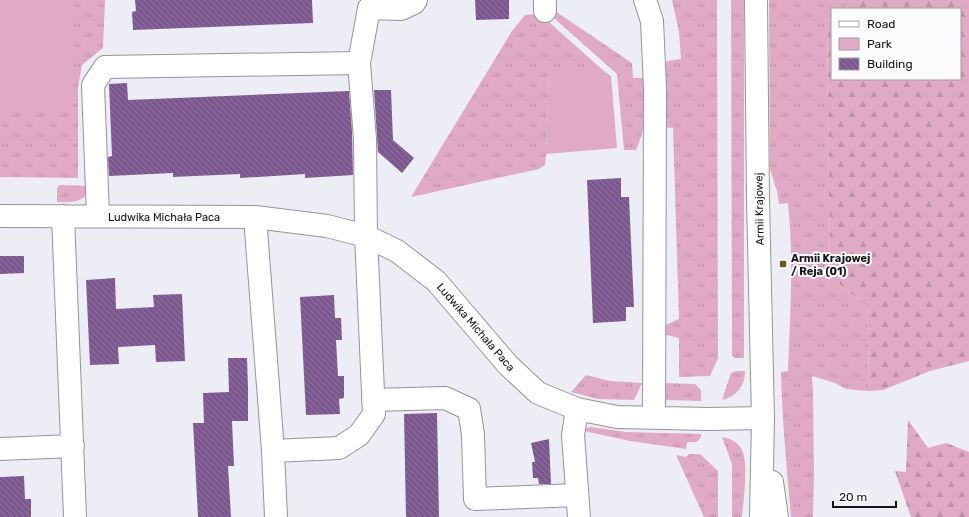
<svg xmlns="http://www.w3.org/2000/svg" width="969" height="517" font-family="Rubik,sans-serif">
<defs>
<pattern id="grass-tufts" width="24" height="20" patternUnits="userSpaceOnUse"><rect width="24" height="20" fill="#e0a9c5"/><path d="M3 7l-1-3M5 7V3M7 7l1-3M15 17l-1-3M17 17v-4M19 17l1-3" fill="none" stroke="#bf91a8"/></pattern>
<pattern id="forest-firs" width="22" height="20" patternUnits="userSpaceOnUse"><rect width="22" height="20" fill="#e0a9c5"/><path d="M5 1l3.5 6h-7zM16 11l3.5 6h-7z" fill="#bf91a8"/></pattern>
<pattern id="building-back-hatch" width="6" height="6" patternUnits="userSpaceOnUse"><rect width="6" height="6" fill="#7d5890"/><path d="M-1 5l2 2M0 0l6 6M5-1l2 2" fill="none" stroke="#8f759c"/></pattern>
</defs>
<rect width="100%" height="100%" fill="#edeef5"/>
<path fill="url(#grass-tufts)" d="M0 0H105L103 48 82 65 78 87V178L0 177Z
M672 0H717L718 358 710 376 679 377V338L663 334V326L679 319 673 128 658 127 662 65 668 61 681 59 679 32Z
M731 0H744V358H735L732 356Z
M769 0H855L843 9H832V17L827 20 830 277 866 305 869 336 868 391 846 389 835 383 812 376 813 391 814 474 813 517H791C787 469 782 420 781 372L788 371C790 314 794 260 788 203L779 204 777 191 770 169Z
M552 9 632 63 633 78H647C646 103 647 127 636 150H624L617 74 556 20 552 14Z
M537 14 547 17 551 24 604 71H549L546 154 545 165 539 169 411 197 512 31 525 15Z
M86 184 88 192C81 204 69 202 57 202V188L59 185 84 186Z
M736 371H745C745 386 737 396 722 400L731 373Z
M586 375 610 381 642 383 634 400 598 399 571 392Z
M662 383 695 384 701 390V401L666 400Z
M591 427 626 432 701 434V437L697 442H687L686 449 630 441 584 431 587 428Z
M722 437C746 441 746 459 745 480 745 492 743 505 742 517H732V464Z
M689 454H700L718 471V517H704L676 455 686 457Z"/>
<path fill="url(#forest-firs)" d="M855 0H969V361L930 371 883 390 868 391 869 336 866 305 830 277 827 20 832 17V79H960V9H843Z
M908 420 928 448 946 443 969 452V517H911L895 471 906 472Z"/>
<path fill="#e0a9c5" d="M0 0H69L72 108 0 110Z
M549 71H604L611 76 617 148 546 154Z"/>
<path fill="url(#building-back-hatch)" d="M135 0H312L313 23 133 30 132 12 136 11Z
M475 0H509V19L476 20Z
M127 83 128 100 349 91 352 131 353 175 305 178V174L240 178V174L173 177V173L109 176 108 157 112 156 109 84Z
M374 90H391L393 140 414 158 402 173 378 152Z
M621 178V197H629L634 307H626V321L593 323 587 180Z
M0 256H24V273L0 274Z
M115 278 116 309 154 307 153 295 182 294 185 361 156 362 155 345 118 347 119 364 90 365 86 280Z
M334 295 335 318H341L342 340H336L338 376H344V398L339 399 340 414 306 415 300 297Z
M228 358H247L248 388V421H232L234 466H228L231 517H198L193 423H204L203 393 229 392Z
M437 413 439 517H406L404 414Z
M549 439 551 484H539L538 478H533L532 462H535L531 443Z
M24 476 25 499H31V517H0V477Z"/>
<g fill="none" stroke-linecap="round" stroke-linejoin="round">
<g stroke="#93949c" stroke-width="24">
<path id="street" d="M545 0V11
M645 0 652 21 655 88 654 418
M0 216 255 217 327 226 366 236 397 251 436 281 508 365 538 393 577 409 617 417 709 419 763 418
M63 216 75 517
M98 216 93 85 105 67 359 63
M255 217 273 451 339 448 359 435 374 414 366 236 365 139 359 63 369 8 401 9 414 3 416 0
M373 400 445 398 469 409 473 434 475 499 577 495
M577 409 573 435 579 517
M0 449 73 446
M273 451 276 517"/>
</g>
<g stroke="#93949c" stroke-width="24">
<path id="secondary" d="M756 0 758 200 763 418 761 517
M772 482 777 517"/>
</g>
<use href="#street" stroke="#fff" stroke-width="22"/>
<use href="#secondary" stroke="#fff" stroke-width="22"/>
</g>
<rect fill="#6b5725" stroke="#fbfbfe" stroke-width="1.5" x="779" y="260" width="8" height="8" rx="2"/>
<g text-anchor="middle" stroke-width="4" stroke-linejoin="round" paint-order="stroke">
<g font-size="11" fill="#151517" stroke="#fbfbfe">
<text transform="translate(759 209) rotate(-91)" y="4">Armii Krajowej</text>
<text x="164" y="221">Ludwika Michała Paca</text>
<text transform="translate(476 327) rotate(49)" y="4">Ludwika Michała Paca</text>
</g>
<g font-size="11" font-weight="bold" fill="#151517" stroke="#fbfbfe" text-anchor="start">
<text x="791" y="262">Armii Krajowej<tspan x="791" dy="13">/ Reja (01)</tspan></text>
</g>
</g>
<rect x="831" y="8" width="130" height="72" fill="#fbfbfe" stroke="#9f9fa2"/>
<rect x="839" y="21" width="20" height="6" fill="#ffffff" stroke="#9f9fa2"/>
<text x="867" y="28" font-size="12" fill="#151517">Road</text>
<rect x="839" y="38" width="20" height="12" fill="#e0a9c5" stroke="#9f9fa2"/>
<text x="867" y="48" font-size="12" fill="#151517">Park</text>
<rect x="839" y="58" width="20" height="12" fill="url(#building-back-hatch)" stroke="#9f9fa2"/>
<text x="867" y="68" font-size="12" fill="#151517">Building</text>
<path d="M833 501v6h63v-6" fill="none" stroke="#151517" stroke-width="2"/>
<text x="839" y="501" font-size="12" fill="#151517" stroke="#fbfbfe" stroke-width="3" paint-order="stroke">20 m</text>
</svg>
